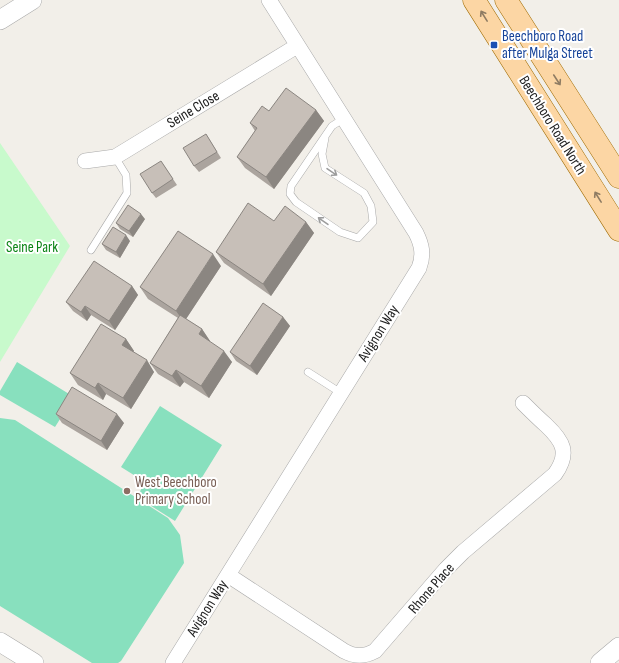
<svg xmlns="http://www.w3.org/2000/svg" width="619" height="663" font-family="'Sofia Sans Condensed',sans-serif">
<rect width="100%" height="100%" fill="#f2efe9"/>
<path fill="#c8facc" d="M0 143 70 246 0 362Z"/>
<path fill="#88e0be" d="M17 362 74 397 55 427 0 395V391Z
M160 406 222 445 175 521 137 497 145 482 121 467Z
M0 418 15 420 168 518 180 535 184 563 121 661 118 663H92L0 606Z"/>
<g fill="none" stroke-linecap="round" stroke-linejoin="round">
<g stroke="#a9a9a9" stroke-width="8">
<path id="service" d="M325 138 322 154 325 168 364 193 371 206 373 222 358 238 340 232 296 202 290 194 291 186 332 126 343 119
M91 250 127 193 126 175 115 157
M308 372 341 393"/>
</g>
<g stroke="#a9a9a9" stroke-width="16">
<path id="minor" d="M85 161 115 157 297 46
M228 575 344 651C355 657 364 657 375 651L446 569 463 552 555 474C570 453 563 441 546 425 538 418 531 411 523 403
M173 663 419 268C424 255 422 245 416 233L269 0"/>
</g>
<g stroke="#a9a9a9" stroke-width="20">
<path id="tertiary" d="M0 20 32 0
M0 642 34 663
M600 663 619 647"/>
</g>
<g stroke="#a06b00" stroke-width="23">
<path id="primary" d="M474 0 619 230
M506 0 619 177"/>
</g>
<use href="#service" stroke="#fff" stroke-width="7"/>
<use href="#minor" stroke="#fff" stroke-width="15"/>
<use href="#tertiary" stroke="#fff" stroke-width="19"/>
<use href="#primary" stroke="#fcd6a4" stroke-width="22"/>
</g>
<path fill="#aba49e" d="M316 110 324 121 274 189 245 168 237 157 255 131 250 123 269 111Z
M206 134 221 158 199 172 194 166Z
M161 161 177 185 156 198 152 193Z
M145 219 133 237 120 229 116 223Z
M274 221 306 222 314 233 271 296 224 263 216 252Z
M130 241 120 258 106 250 102 244Z
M221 266 186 319 202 329 210 341V342L232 362 209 398 184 382 180 387 158 374 150 363 178 318 148 299 140 287Z
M132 286 138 295 115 330 91 315 87 321 73 311 66 302Z
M283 317 290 326 257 375 236 361 230 352Z
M126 339 134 351 133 352 154 372 131 409 106 394 103 400 78 385 70 373Z
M56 414 124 423 107 450 62 423Z"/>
<path fill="#8b8681" d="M316 110 324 121 274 189 266 177Z
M141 214 145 219 133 237 129 231Z
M306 222 314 233 271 296 263 284Z
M126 235 130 241 120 258 116 252Z
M213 254 221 266 184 322 176 311Z
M132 286 138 295 115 330 109 321Z
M85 306 91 315 87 321 81 312Z
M283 317 290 326 257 375 250 366Z
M202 329 210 341 207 346 199 334Z
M126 339 134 351 130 356 122 345Z
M224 351 232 362 209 398 201 386Z
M147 360 154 372 131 409 123 398Z
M176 370 184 382 180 387 172 376Z
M98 383 106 394 103 400 95 388Z
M117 414 124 423 107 450 101 441Z"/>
<path fill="#c7bfb8" stroke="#8b8681" d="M286 88 316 110 266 177 237 157 257 128 250 123 262 106 269 111Z
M206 134 217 152 194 166 183 148Z
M161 161 173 179 152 193 140 174Z
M248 203 274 221 285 206 306 222 263 284 216 252Z
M128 205 141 214 129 231 116 223Z
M113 227 126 235 116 252 102 244Z
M178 231 213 254 176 311 140 287Z
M94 261 132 286 109 321 85 306 81 312 66 302Z
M263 303 283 317 250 366 230 352Z
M180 315 202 329 199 334 224 351 201 386 176 370 172 376 150 363Z
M101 324 126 339 122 345 147 360 123 398 98 383 95 388 70 373Z
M72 387 117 414 101 441 56 414Z"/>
<defs><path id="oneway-shaft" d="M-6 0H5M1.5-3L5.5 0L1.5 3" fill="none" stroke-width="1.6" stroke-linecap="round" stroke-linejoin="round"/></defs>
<g stroke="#8f7c63">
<use href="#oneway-shaft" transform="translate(484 16) rotate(-122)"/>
<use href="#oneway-shaft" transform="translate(557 80) rotate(57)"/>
<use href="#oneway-shaft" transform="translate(598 197) rotate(-122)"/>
</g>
<g stroke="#9c9c9c">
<use href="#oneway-shaft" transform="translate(332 172) rotate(34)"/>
<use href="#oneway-shaft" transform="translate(323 221) rotate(-145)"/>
</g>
<rect fill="#1a4fb4" stroke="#fff" stroke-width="1.5" x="490" y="41" width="8" height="8" rx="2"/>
<circle fill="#8d6e63" stroke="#fff" stroke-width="1.5" cx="127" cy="491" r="4"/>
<g text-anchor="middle" stroke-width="4" stroke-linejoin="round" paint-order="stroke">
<g font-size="15" fill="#164399" stroke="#fff" text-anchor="start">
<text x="502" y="41">Beechboro Road<tspan x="502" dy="17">after Mulga Street</tspan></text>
</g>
<g font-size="15" fill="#222" stroke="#fff">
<text transform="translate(193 109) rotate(-31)" y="5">Seine Close</text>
<text transform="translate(553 125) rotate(58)" y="5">Beechboro Road North</text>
<text transform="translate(378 333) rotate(-58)" y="5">Avignon Way</text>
<text transform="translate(431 588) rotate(-49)" y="5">Rhone Place</text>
<text transform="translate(207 608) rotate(-58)" y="5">Avignon Way</text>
</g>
<g font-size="15" fill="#0c8416" stroke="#fff">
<text x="32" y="252">Seine Park</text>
</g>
<g font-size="15" fill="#785e54" stroke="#fff" text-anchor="start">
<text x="135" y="487">West Beechboro<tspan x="135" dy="17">Primary School</tspan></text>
</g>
</g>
</svg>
